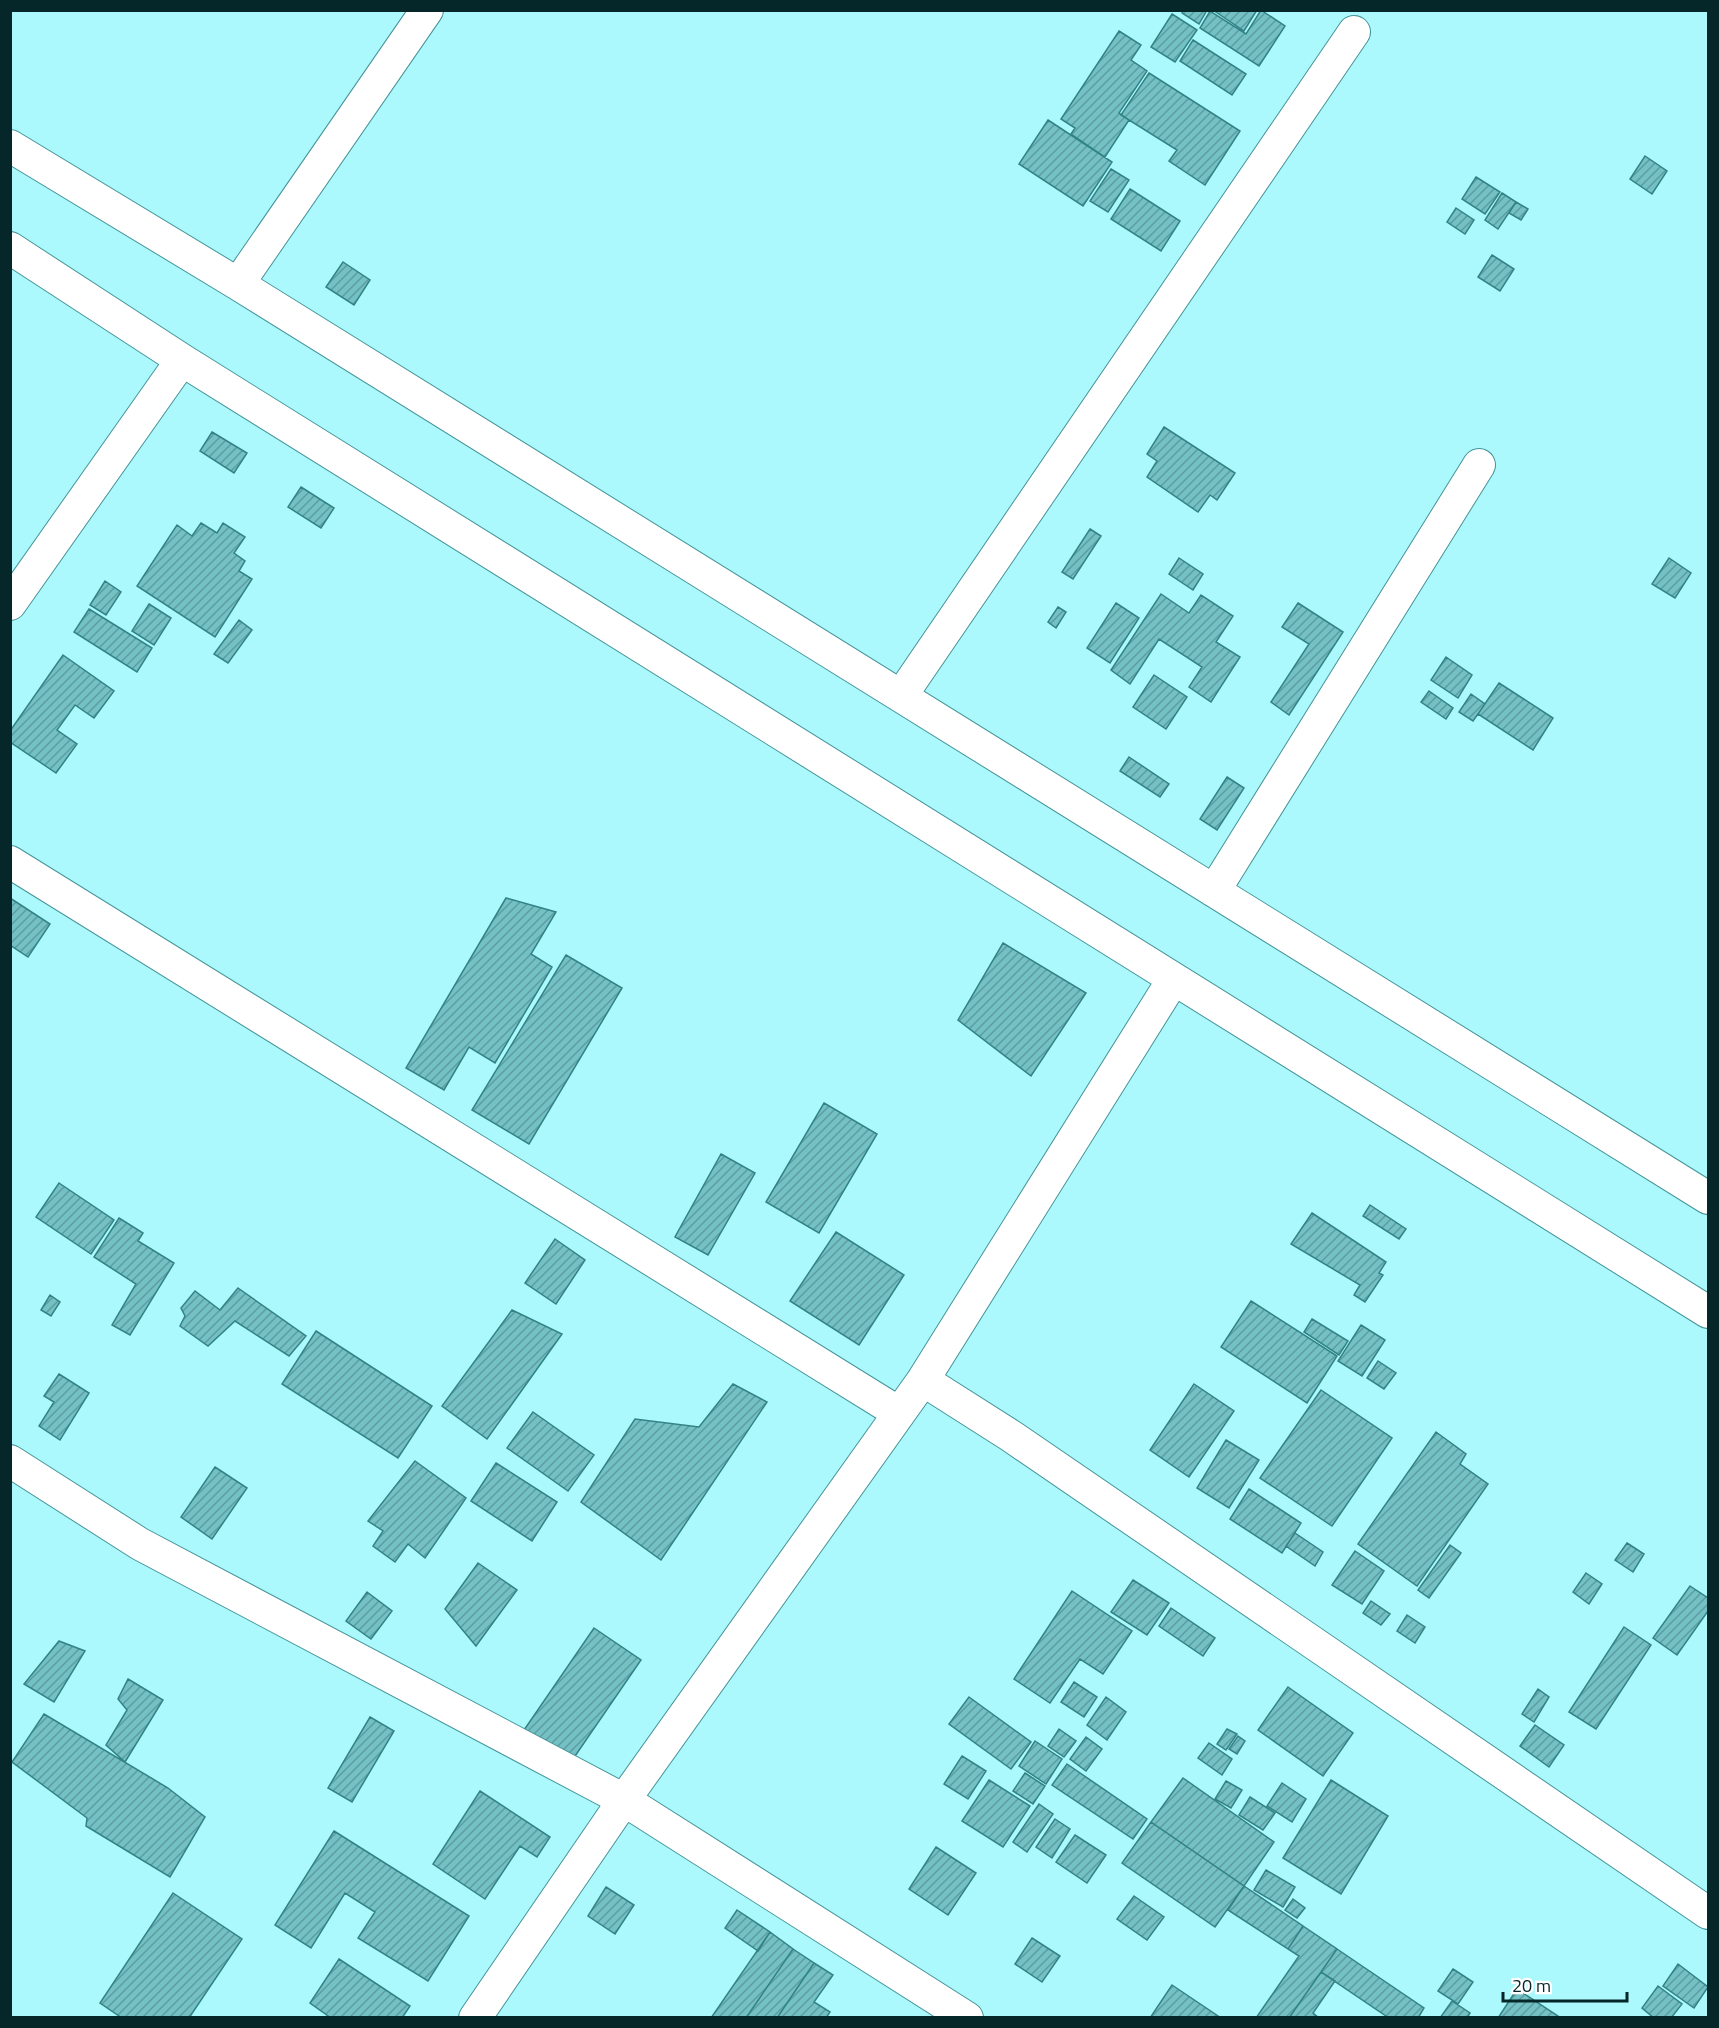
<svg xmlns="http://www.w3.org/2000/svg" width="1719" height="2028" font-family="'Titillium Web',sans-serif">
<defs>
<pattern id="building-hatch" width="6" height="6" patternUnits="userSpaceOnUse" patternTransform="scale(1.5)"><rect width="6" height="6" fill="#74c1c5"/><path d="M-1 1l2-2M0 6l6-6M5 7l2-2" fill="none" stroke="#5d9da0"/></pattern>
</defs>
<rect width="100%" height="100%" fill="#abf9fd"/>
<path fill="url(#building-hatch)" stroke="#328286" stroke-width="1.5" d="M1183 10H1207L1199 24 1182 13Z
M1213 10H1257L1244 31Z
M1261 10 1285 26 1259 66 1200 28 1210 11 1246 34Z
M1172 14 1197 30 1175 62 1151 47Z
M1119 31 1141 45 1131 60 1147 71 1119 113 1129 120 1105 157 1071 134 1075 128 1061 119Z
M1193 40 1246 74 1232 95 1180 61Z
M1149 73 1240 131 1205 185 1169 161 1177 150 1121 115Z
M1048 120 1112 162 1083 206 1019 164Z
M1645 156 1667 171 1652 194 1630 179Z
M1111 169 1129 180 1108 212 1090 201Z
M1476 177 1500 192 1485 214 1462 199Z
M1130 189 1180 221 1161 251 1111 219Z
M1502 193 1516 202 1498 229 1485 220Z
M1516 202 1528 209 1521 220 1509 213Z
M1456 208 1474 220 1465 234 1447 222Z
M1492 255 1514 269 1500 291 1478 277Z
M343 262 370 280 354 305 326 287Z
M1164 427 1235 473 1217 500 1210 495 1198 512 1147 477 1157 461 1147 454Z
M212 432 247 453 234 473 200 451Z
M301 487 334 508 321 528 288 507Z
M201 523 217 533 223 523 245 537 234 553 245 561 239 571 252 579 215 637 137 586 177 525 192 536Z
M1090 529 1101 536 1073 579 1062 572Z
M1179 558 1203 574 1193 590 1169 574Z
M1669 558 1691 573 1675 598 1652 584Z
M105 581 121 592 106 615 90 605Z
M1161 594 1189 613 1201 595 1233 616 1216 642 1240 657 1211 702 1189 687 1202 667 1159 639 1130 684 1111 670Z
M1116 603 1139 618 1110 663 1087 648Z
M1298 603 1343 632 1289 715 1271 702 1309 644 1282 627Z
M149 604 171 618 154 645 132 631Z
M1058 607 1066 612 1056 628 1048 622Z
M89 609 152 648 137 672 74 632Z
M239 620 252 630 228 663 214 654Z
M63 655 114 691 94 718 75 705 57 730 77 744 56 773 10 742V731Z
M1446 657 1472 675 1458 698 1431 680Z
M1154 675 1187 697 1166 729 1133 707Z
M1499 683 1553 718 1533 750 1478 714Z
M1429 691 1453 708 1446 719 1421 702Z
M1471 694 1485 704 1473 721 1459 712Z
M1129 757 1169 784 1160 797 1120 771Z
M1227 777 1244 788 1217 830 1200 819Z
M10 898 50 924 28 957 10 945Z
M506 898 556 912 531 954 552 967 495 1063 469 1047 444 1090 406 1068Z
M1003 943 1086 993 1031 1076 958 1020Z
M566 955 622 988 529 1144 472 1110Z
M824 1103 877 1134 819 1233 766 1202Z
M721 1154 755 1173 708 1255 675 1237Z
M59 1183 114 1220 91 1254 36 1217Z
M1370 1205 1406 1229 1399 1239 1363 1216Z
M1312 1213 1386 1262 1379 1273 1383 1275 1365 1302 1354 1295 1360 1285 1291 1244Z
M119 1218 143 1233 138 1241 174 1263 130 1335 112 1325 136 1284 94 1257Z
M836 1232 904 1275 859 1345 790 1301Z
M555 1239 585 1260 556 1304 525 1283Z
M238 1288 306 1336 289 1356 235 1321 208 1346 180 1326 185 1316 181 1308 195 1291 220 1310Z
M50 1295 60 1302 51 1316 41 1310Z
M1251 1301 1337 1356 1307 1403 1221 1347Z
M512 1310 562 1334 487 1439 442 1406Z
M1312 1319 1348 1341 1339 1355 1304 1332Z
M1361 1325 1385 1340 1362 1376 1338 1361Z
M316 1331 432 1406 398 1458 282 1384Z
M1378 1361 1396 1373 1384 1389 1367 1378Z
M59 1374 89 1393 60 1440 39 1426 54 1402 44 1396Z
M733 1384 767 1402 661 1560 581 1502 635 1419 699 1427Z
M1194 1384 1234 1411 1189 1477 1150 1450Z
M1321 1390 1392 1438 1332 1526 1260 1478Z
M533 1412 594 1455 568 1491 507 1448Z
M1436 1432 1466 1454 1460 1464 1488 1484 1417 1586 1358 1544Z
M1226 1440 1259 1460 1229 1508 1197 1488Z
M415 1461 466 1498 425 1558 408 1544 395 1562 373 1546 383 1531 368 1521Z
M496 1463 557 1502 532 1541 471 1501Z
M215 1467 247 1488 212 1539 181 1517Z
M1249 1489 1301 1523 1282 1553 1230 1519Z
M1295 1533 1323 1552 1315 1566 1286 1546Z
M1627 1543 1644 1554 1633 1572 1615 1560Z
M1450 1545 1461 1553 1429 1598 1418 1590Z
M1355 1551 1384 1571 1362 1604 1332 1585Z
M478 1563 517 1590 476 1646 445 1609Z
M1586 1573 1602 1584 1589 1604 1573 1592Z
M1133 1580 1169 1603 1147 1635 1111 1612Z
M1690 1586 1708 1598V1611L1677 1655 1653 1638Z
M1072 1591 1132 1631 1103 1674 1080 1659 1050 1703 1014 1679Z
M367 1592 392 1611 371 1639 346 1621Z
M1371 1601 1390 1614 1381 1625 1363 1613Z
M1171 1608 1215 1638 1203 1656 1159 1626Z
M1407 1615 1425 1627 1415 1643 1397 1631Z
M1624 1627 1651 1645 1596 1729 1569 1712Z
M594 1628 641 1660 571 1762 524 1730Z
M59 1641 85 1651 54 1702 24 1684Z
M128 1679 163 1700 125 1762 106 1745 127 1710 118 1699Z
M1074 1682 1097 1697 1084 1717 1061 1702Z
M1288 1687 1353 1733 1323 1776 1258 1730Z
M1538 1689 1549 1697 1534 1722 1522 1714Z
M969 1697 1031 1742 1011 1769 949 1724Z
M1106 1697 1126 1712 1107 1740 1087 1725Z
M44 1714 168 1788 205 1817 170 1877 86 1826 87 1818 12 1762Z
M370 1717 394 1731 352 1802 328 1788Z
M1535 1725 1564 1745 1549 1767 1520 1746Z
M1059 1729 1076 1741 1064 1757 1048 1746Z
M1227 1729 1237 1734 1226 1750 1217 1744Z
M1238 1736 1245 1741 1237 1754 1229 1749Z
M1086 1737 1102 1749 1086 1771 1070 1759Z
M1035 1741 1062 1759 1046 1784 1019 1766Z
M1209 1743 1232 1759 1222 1775 1198 1758Z
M962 1756 986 1771 968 1799 944 1784Z
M1067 1764 1147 1819 1133 1839 1052 1785Z
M1025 1773 1045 1786 1033 1804 1013 1791Z
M1183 1778 1274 1842 1244 1886 1151 1822Z
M989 1780 1030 1806 1003 1847 962 1821Z
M1331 1780 1388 1816 1341 1894 1283 1858Z
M1226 1781 1242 1790 1231 1808 1215 1799Z
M1282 1783 1306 1799 1292 1822 1267 1806Z
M480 1791 550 1837 537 1857 520 1846 485 1899 433 1864Z
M1250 1797 1275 1813 1263 1830 1239 1815Z
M1039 1804 1053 1814 1027 1852 1013 1842Z
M1055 1819 1070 1829 1052 1858 1036 1847Z
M1151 1822 1244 1886 1215 1927 1122 1863Z
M334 1831 469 1916 428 1981 358 1938 375 1912 345 1893 311 1948 275 1925Z
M1075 1835 1106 1855 1087 1883 1056 1862Z
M936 1847 976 1873 948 1915 909 1889Z
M1266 1870 1295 1887 1283 1907 1254 1890Z
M1244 1886 1303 1926 1288 1949 1228 1910Z
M606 1887 634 1905 615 1934 588 1916Z
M173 1893 242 1939 189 2018H122L100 2003Z
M1134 1896 1164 1917 1147 1940 1117 1919Z
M1293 1899 1305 1908 1297 1918 1285 1910Z
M737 1910 770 1932 758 1951 725 1928Z
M1303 1926 1337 1949 1289 2018H1256L1299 1956 1288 1949Z
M770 1932 793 1949 746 2018H711Z
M1032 1938 1060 1956 1042 1982 1015 1964Z
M793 1949 814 1963 777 2018H746Z
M1337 1949 1424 2008 1418 2018H1389L1321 1972Z
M339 1959 410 2006 402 2018H331L310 2003Z
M814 1963 833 1975 814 2002 830 2012 826 2018H777Z
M1678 1964 1708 1987 1694 2008 1663 1986Z
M1453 1969 1473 1982 1458 2004 1438 1991Z
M1321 1972 1335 1981 1313 2013 1319 2018H1289Z
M1172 1985 1221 2018H1150Z
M1658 1986 1682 2004 1671 2018H1654L1642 2008Z
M1517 1989 1561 2018H1498Z
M1452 2001 1470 2013 1467 2018H1440Z"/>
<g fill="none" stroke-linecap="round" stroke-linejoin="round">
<g stroke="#469498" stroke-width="34">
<path id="street" d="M10 146 238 284 1708 1198
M10 248 182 360 1708 1312
M238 284 427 10
M10 604 182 360
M901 696 1354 32
M10 862 899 1413
M1214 891 1479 465
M923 1380 1011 1436 1708 1913
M10 1461 140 1544 624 1800 967 2018
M475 2018 624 1800 923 1380 1173 980"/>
</g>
<use href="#street" stroke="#fff" stroke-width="32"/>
</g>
<rect width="1719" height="2028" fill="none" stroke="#052729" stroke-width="24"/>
<path d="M1503 1992v9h124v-9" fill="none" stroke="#052729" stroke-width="3"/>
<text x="1512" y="1992" font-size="18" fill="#052729" stroke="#ffffff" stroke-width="4.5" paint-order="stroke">20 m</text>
</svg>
